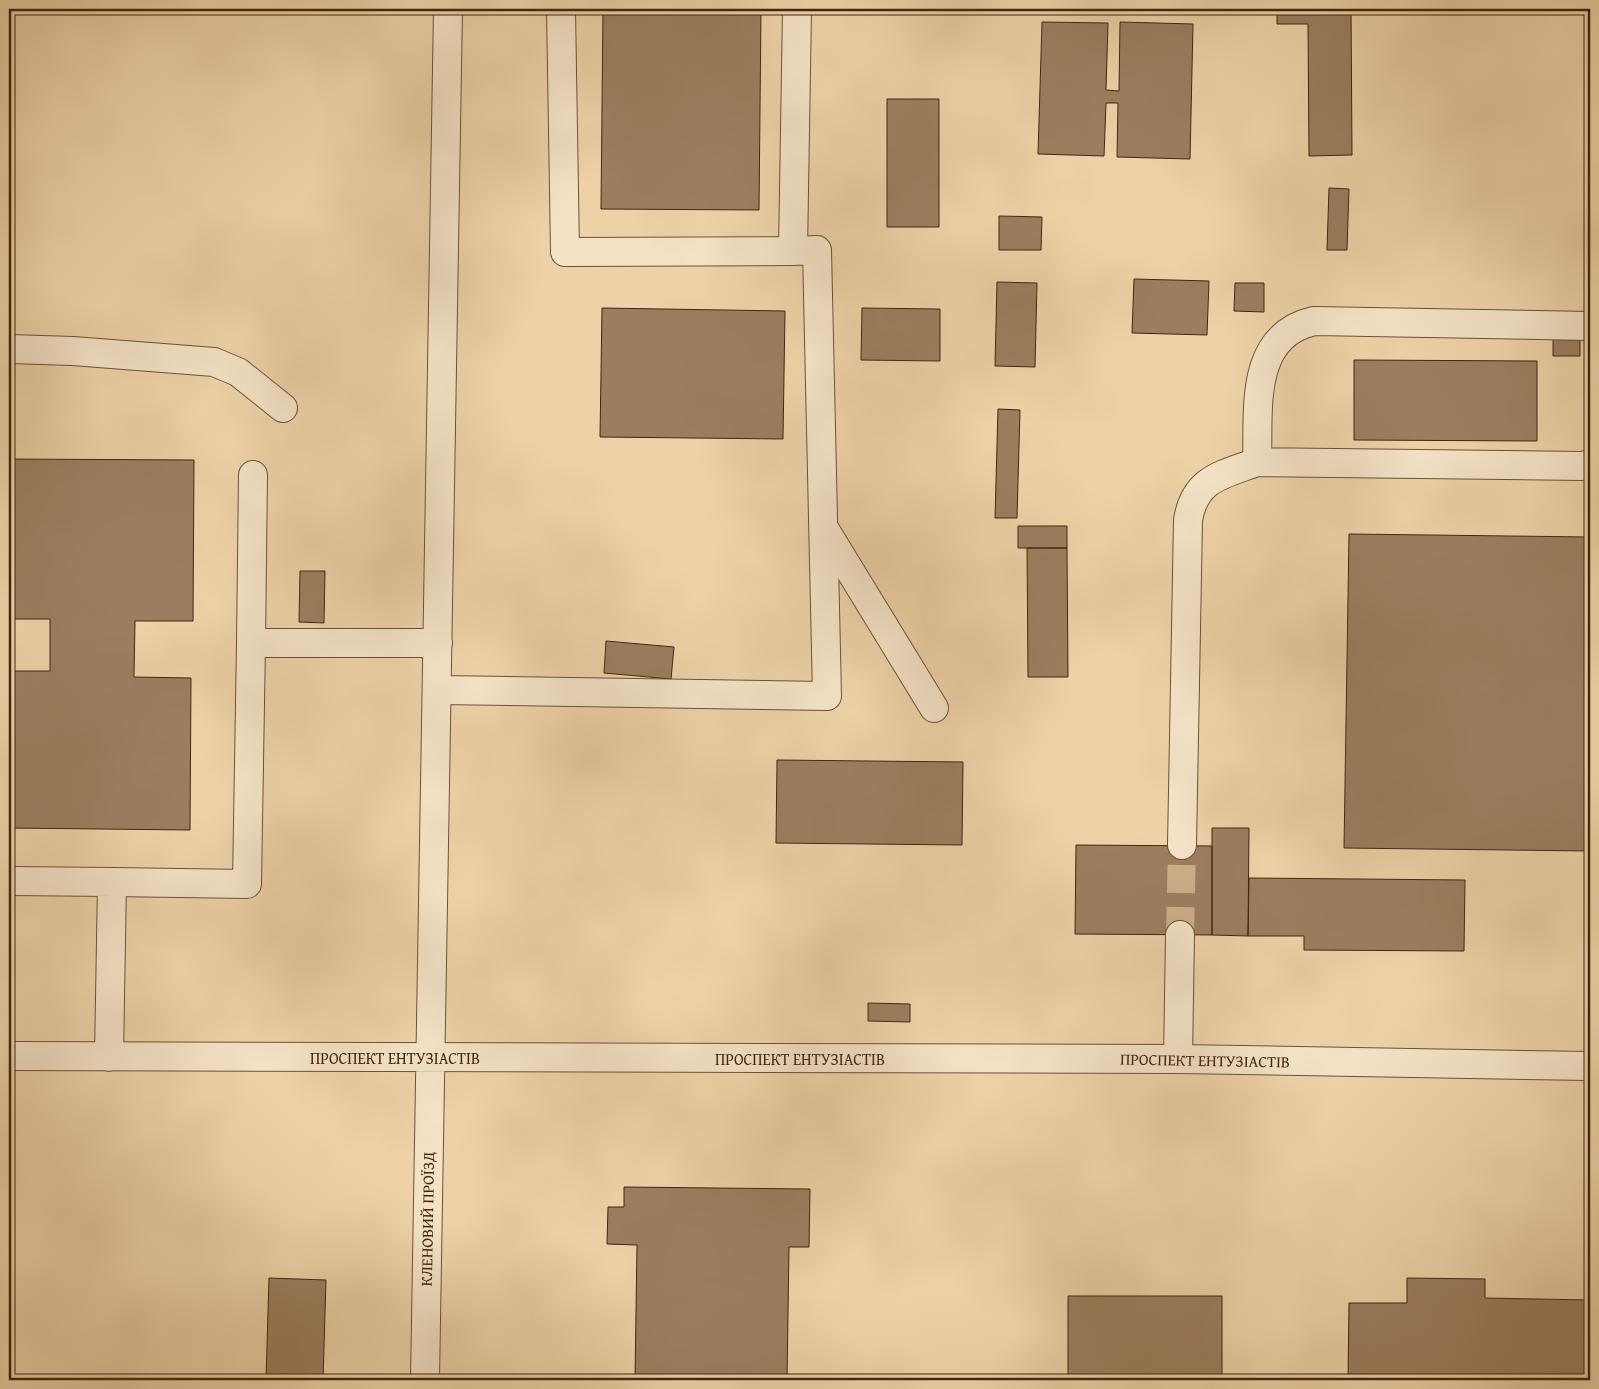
<svg xmlns="http://www.w3.org/2000/svg" width="1599" height="1389" font-family="'Gentium Book Plus',serif">
<rect width="100%" height="100%" fill="#edd2a7"/>
<filter id="stains"><feTurbulence type="fractalNoise" baseFrequency=".004" numOctaves="4"/><feColorMatrix values="0 0 0 0 .2 0 0 0 0 .09 0 0 0 0 .02 0 0 0 .5 -.17"/></filter>
<radialGradient id="worn" r=".72"><stop offset=".6" stop-color="#630" stop-opacity="0"/><stop offset="1" stop-color="#630" stop-opacity=".3"/></radialGradient>
<path fill="#9c7e5f" stroke="#452412" d="M603 9H761L759 210 601 209Z
M1277 9H1351L1352 155 1309 156 1308 24H1277Z
M1042 22 1108 23 1106 90 1119 91 1120 22 1193 24 1190 159 1117 157 1118 103H1106L1104 156 1038 154Z
M887 99H939V227H887Z
M1329 188 1349 189 1347 250H1327Z
M999 216 1042 217 1041 250H999Z
M1134 279 1209 281 1207 335 1132 333Z
M997 282 1037 283 1035 367 995 366Z
M1235 283H1264V312L1234 311Z
M602 308 785 311 783 439 600 437Z
M862 308 940 309V361L861 360Z
M1553 335H1580V356H1553Z
M1354 360 1537 361V441L1354 440Z
M998 409 1020 410 1017 518H995Z
M9 459 194 460 193 621H135L134 677 191 678 190 830 9 828V671H50V619H9Z
M1018 526H1067V548H1018Z
M1349 534 1590 537V851L1344 848Z
M1027 548H1067L1068 677H1028Z
M300 571H325L324 623 299 622Z
M606 641 674 647 671 679 604 673Z
M777 760 963 762 962 845 776 843Z
M1212 828H1249L1248 936 1212 935Z
M1076 845 1212 846V935L1075 934Z
M1249 878 1465 880 1464 951 1304 950V936H1248Z
M868 1003 910 1004V1022L868 1021Z
M624 1187 810 1189 809 1247H789L787 1380H635L637 1245 607 1244 608 1207H624Z
M269 1278 326 1280 323 1380H266Z
M1407 1278 1485 1279V1298L1590 1300V1380H1348L1349 1303H1407Z
M1068 1296H1222V1380H1068Z"/>
<g fill="none" stroke-linecap="round" stroke-linejoin="round">
<path stroke="#cbaf89" stroke-width="28" stroke-dasharray="28 14" stroke-linecap="butt" d="M1180 935 1182 845"/>
<g stroke="#6f5037" stroke-width="30">
<path id="minor" d="M561 9 565 252 793 251
M9 349 73 351 214 362 238 372 283 408
M1257 462C1259 411 1248 336 1314 321L1590 326
M824 528 934 708
M251 643 253 475
M438 690 827 696 817 250 793 251 797 9
M1182 845 1188 520C1195 478 1222 475 1257 462L1582 466 1590 464
M9 881 112 882 109 1057
M112 882 247 884 251 643H438
M9 1056 1178 1059 1590 1066
M1178 1059 1180 935
M425 1380 448 9"/>
</g>
<use href="#minor" stroke="#f3e2c6" stroke-width="28"/>
</g>
<g text-anchor="middle" stroke-width="4" stroke-linejoin="round" paint-order="stroke">
<g font-size="16" fill="#452412" stroke="#f3e2c6">
<text x="395" y="1064">ПРОСПЕКТ ЕНТУЗІАСТІВ</text>
<text x="800" y="1065">ПРОСПЕКТ ЕНТУЗІАСТІВ</text>
<text transform="translate(1205 1060) rotate(1)" y="6">ПРОСПЕКТ ЕНТУЗІАСТІВ</text>
<text transform="translate(427 1219) rotate(-89)" y="6">КЛЕНОВИЙ ПРОЇЗД</text>
</g>
</g>
<rect width="1599" height="1389" fill="none" stroke="#edd2a7" stroke-width="30"/>
<rect x="10" y="10" width="1579" height="1369" fill="none" stroke="#452412" stroke-width="2.5"/>
<rect x="15" y="15" width="1569" height="1359" fill="none" stroke="#452412"/>
<rect width="100%" height="100%" filter="url(#stains)"/>
<rect width="100%" height="100%" fill="url(#worn)"/>
</svg>
